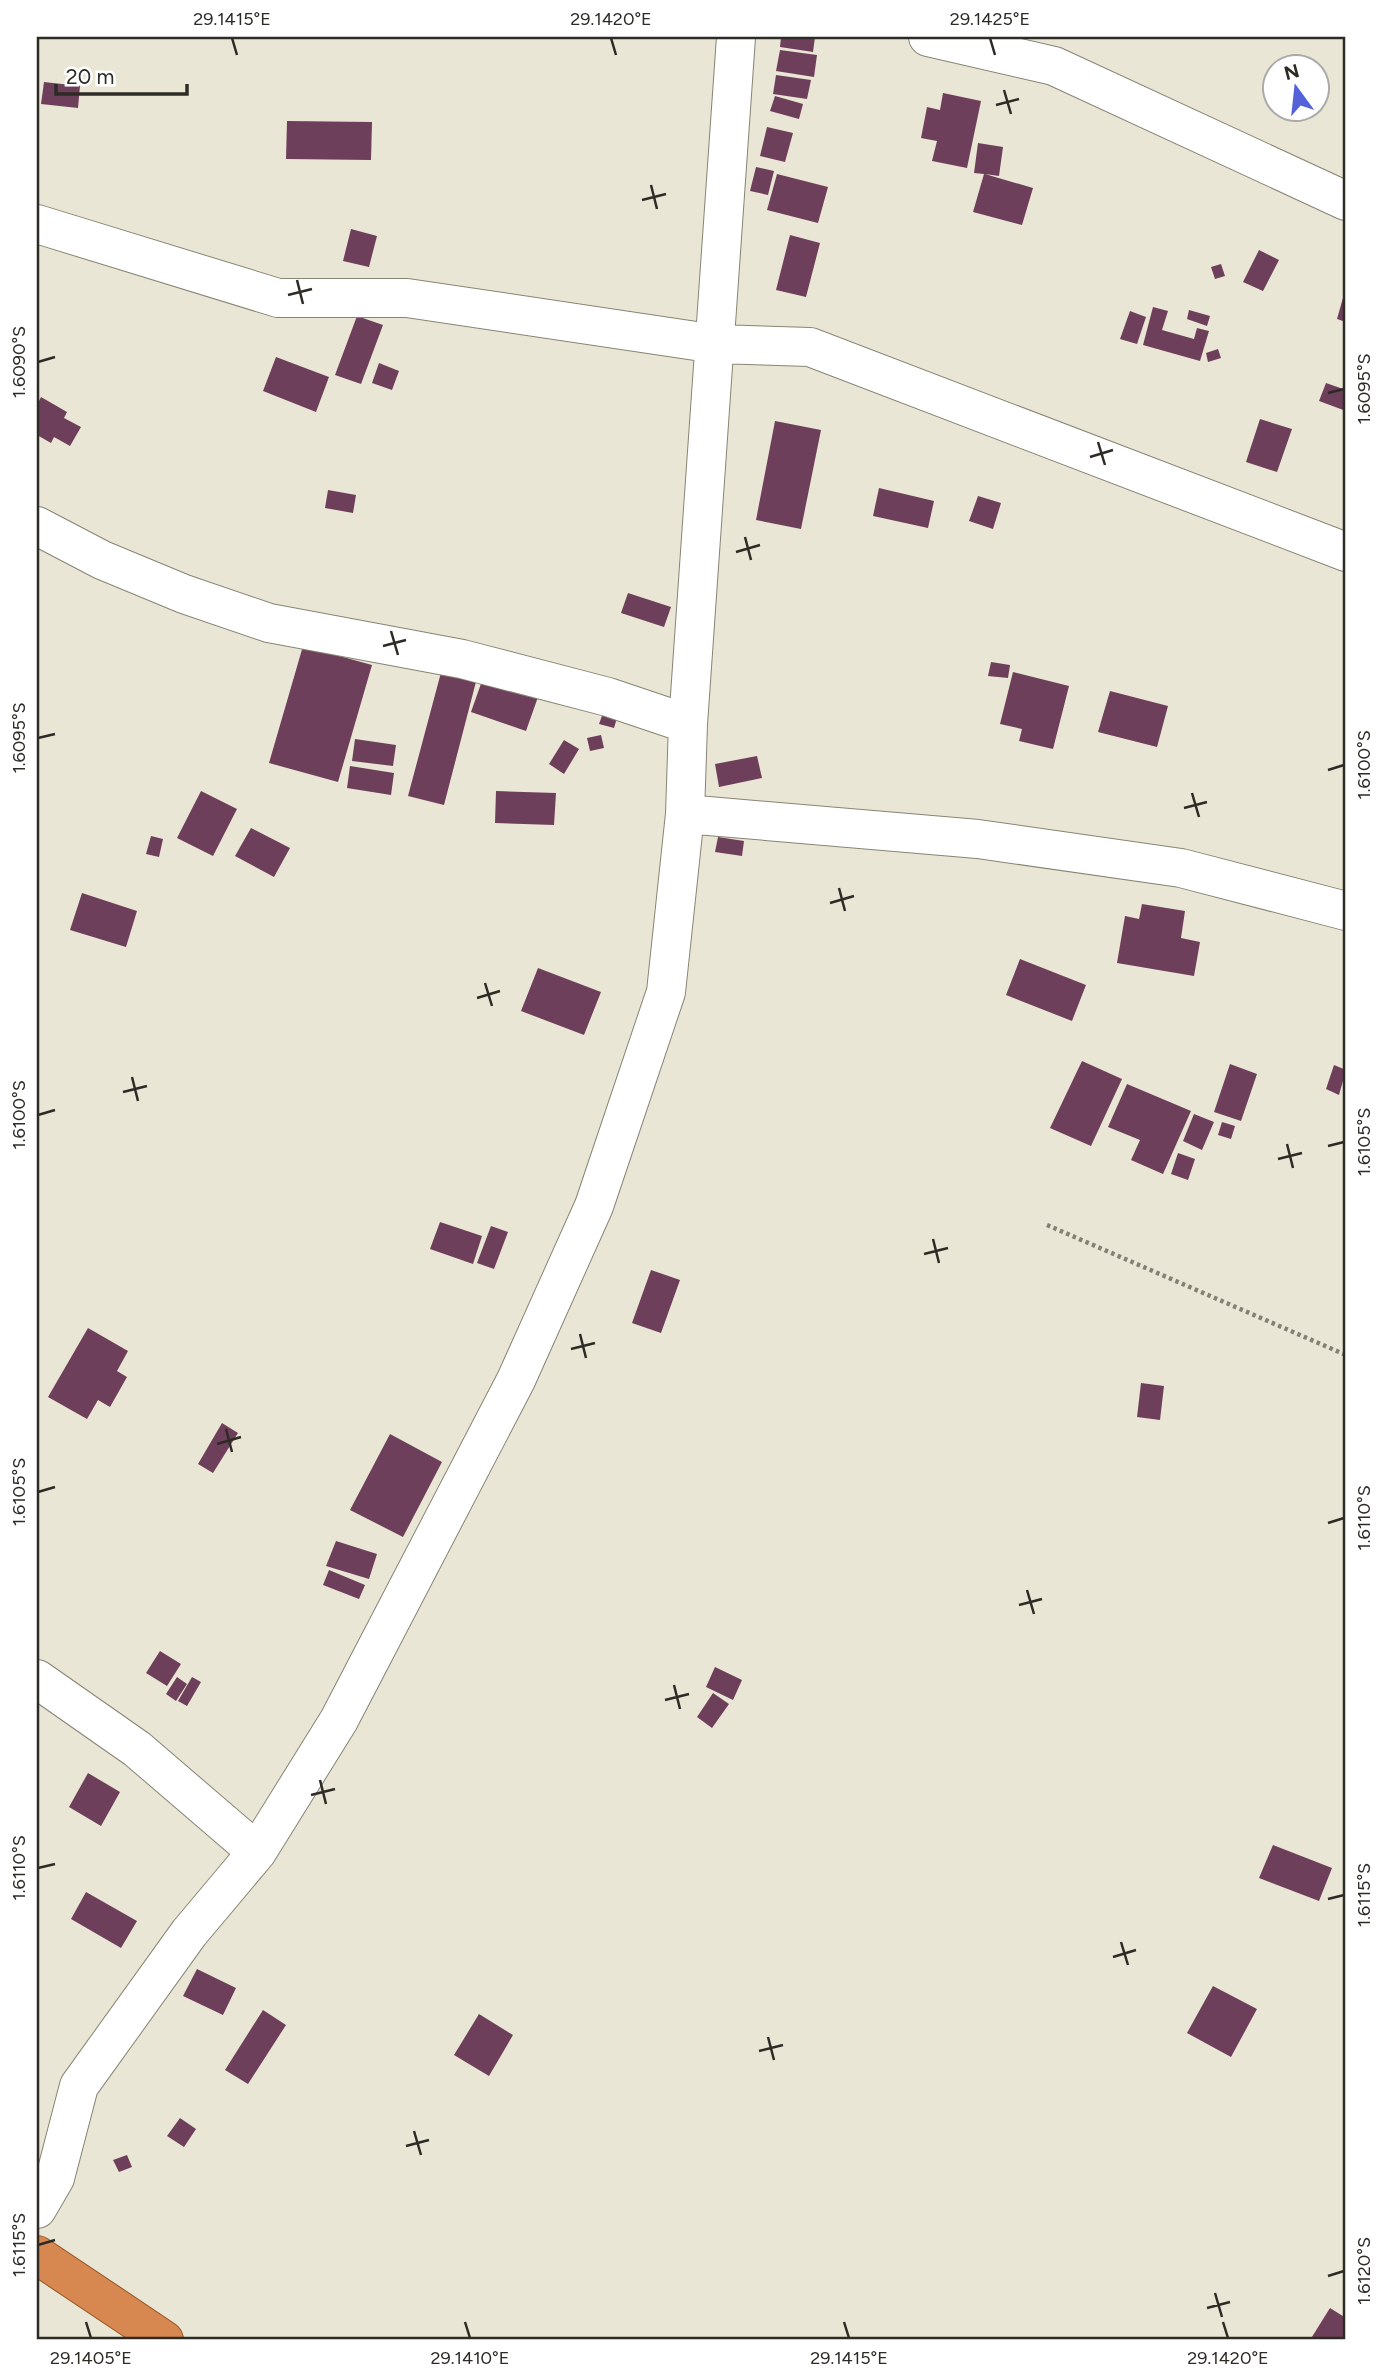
<svg xmlns="http://www.w3.org/2000/svg" width="1383" height="2377" font-family="Figtree,sans-serif">
<rect width="100%" height="100%" fill="#eae6d5"/>
<path fill="#6e3f5a" d="M781 37H815L813 52 780 47Z
M780 50 817 55 814 77 776 71Z
M776 75 811 80 807 99 773 94Z
M44 82 80 86 78 108 41 104Z
M943 93 981 101 967 168 932 161 937 141 921 138 927 107 940 110Z
M775 96 803 104 799 119 770 111Z
M287 121 372 122 371 160 286 159Z
M767 127 793 133 785 162 760 156Z
M978 143 1003 147 999 176 985 174 1033 188 1022 225 973 212 984 174 974 173Z
M756 167 774 171 768 195 750 191Z
M777 174 828 187 818 223 767 210Z
M351 229 377 236 369 267 343 261Z
M790 235 820 243 806 297 776 290Z
M1259 250 1279 260 1263 291 1243 282Z
M1221 264 1225 276 1215 279 1211 267Z
M1346 287V322L1337 319Z
M1153 307 1168 311 1162 330 1194 339 1197 328 1209 331 1200 361 1143 345Z
M1189 310 1210 316 1207 326 1187 319Z
M1130 311 1146 317 1137 344 1120 339Z
M357 316 383 325 361 384 335 375Z
M1218 349 1221 358 1208 362 1206 353Z
M276 357 329 377 316 412 263 391Z
M379 363 399 371 392 390 372 383Z
M1326 383 1346 390V411L1319 401Z
M41 397 67 412 64 418 81 427 70 446 54 437 51 443 37 435V405Z
M1260 419 1292 429 1277 472 1246 462Z
M775 421 821 430 801 529 756 520Z
M879 488 934 501 928 528 873 516Z
M328 490 356 495 353 513 325 508Z
M978 496 1001 503 993 529 969 521Z
M628 593 671 607 664 627 621 613Z
M303 646 372 665 338 782 269 763Z
M991 662 1010 665 1008 678 988 676Z
M443 665 478 674 444 805 408 796Z
M1013 672 1069 686 1053 749 1019 741 1022 729 1000 724Z
M483 678 538 697 526 731 471 712Z
M1110 691 1168 706 1157 747 1098 732Z
M603 713 617 718 614 728 599 724Z
M601 735 604 748 590 751 587 738Z
M355 739 396 745 393 766 352 761Z
M564 740 579 749 564 774 549 764Z
M757 756 762 778 719 787 715 764Z
M350 766 394 773 391 795 347 788Z
M201 791 237 809 213 856 177 838Z
M496 791 556 793 554 825 495 823Z
M251 828 290 848 274 877 235 856Z
M151 836 163 839 159 857 146 854Z
M718 837 744 841 742 856 715 852Z
M82 893 137 911 126 947 70 930Z
M1142 904 1185 911 1181 938 1200 942 1194 976 1117 963 1125 916 1139 919Z
M1020 959 1086 985 1072 1021 1006 995Z
M538 968 601 992 584 1035 521 1011Z
M1082 1061 1122 1079 1091 1146 1050 1128Z
M1230 1064 1257 1074 1241 1121 1214 1112Z
M1334 1065 1346 1070 1339 1095 1326 1089Z
M1127 1084 1191 1111 1163 1174 1131 1160 1140 1140 1108 1127Z
M1194 1114 1214 1122 1202 1150 1183 1141Z
M1222 1122 1235 1126 1231 1139 1218 1135Z
M1178 1153 1195 1159 1188 1180 1171 1174Z
M440 1222 482 1236 473 1264 430 1249Z
M491 1226 508 1232 494 1269 477 1263Z
M651 1270 680 1280 661 1333 632 1323Z
M88 1328 128 1351 117 1371 127 1377 110 1407 98 1400 87 1419 48 1397Z
M1141 1383 1164 1386 1160 1420 1137 1417Z
M222 1423 238 1433 213 1473 198 1464Z
M390 1434 442 1462 403 1537 350 1510Z
M336 1541 377 1554 369 1579 326 1566Z
M329 1570 365 1585 359 1599 323 1585Z
M160 1651 181 1664 167 1686 146 1673Z
M715 1667 742 1680 733 1700 706 1687Z
M177 1677 187 1684 176 1701 166 1694Z
M192 1677 201 1682 187 1706 178 1701Z
M713 1693 729 1704 712 1728 697 1717Z
M88 1773 120 1792 101 1826 69 1807Z
M1273 1845 1332 1868 1319 1901 1259 1878Z
M86 1892 137 1921 121 1948 71 1919Z
M197 1969 236 1988 223 2015 183 1996Z
M1213 1986 1257 2009 1231 2057 1187 2033Z
M263 2010 286 2025 248 2084 225 2070Z
M479 2014 513 2035 489 2076 454 2055Z
M180 2118 196 2129 184 2147 167 2136Z
M127 2155 132 2167 119 2172 113 2160Z
M1330 2308 1346 2318V2340H1310Z"/>
<g fill="none" stroke-linecap="round" stroke-linejoin="round">
<g stroke="#888475" stroke-width="40">
<path id="minor" d="M928 37 1054 66 1346 201
M37 224 278 298H407L716 344 810 347 1346 552
M37 526 102 560 184 594 269 623 462 659 608 697 688 724
M685 814 978 839 1181 868 1346 911
M37 1679 137 1749 257 1852
M37 2209 55 2178 79 2086 189 1933 257 1852 339 1720 516 1380 594 1206 666 992 685 814 688 724 736 37"/>
</g>
<g stroke="#955425" stroke-width="40">
<path id="trunk" d="M37 2255 164 2340"/>
</g>
<path stroke="#838075" stroke-width="4.5" stroke-dasharray="3.5 3.5" stroke-linecap="butt" d="M1047 1225 1346 1355"/>
<use href="#minor" stroke="#fff" stroke-width="38"/>
<use href="#trunk" stroke="#d78850" stroke-width="38"/>
</g>
<path fill="none" stroke="#2d2b25" stroke-width="2.5" d="M232 38 237 55M611 38 616 55M990 38 995 55M1004 90 1011 114M996 105 1019 99M651 185 657 209M642 200 666 194M297 280 303 304M288 295 312 289M38 362 55 357M1328 393 1344 389M1098 442 1105 465M1090 457 1113 450M745 537 751 560M736 552 760 545M391 631 398 655M383 646 406 640M38 738 55 734M1328 770 1344 765M1192 793 1199 817M1184 808 1207 802M839 888 845 911M830 903 854 896M485 983 492 1006M477 998 500 991M132 1077 138 1101M123 1092 147 1086M38 1115 55 1110M1287 1144 1293 1168M1328 1146 1344 1142M1278 1159 1302 1153M933 1239 939 1263M924 1254 948 1248M580 1334 586 1358M571 1349 595 1343M226 1429 232 1452M217 1444 241 1437M38 1492 55 1487M1328 1523 1344 1518M1027 1590 1034 1614M1019 1605 1042 1599M674 1685 680 1709M665 1700 689 1694M320 1780 326 1804M311 1795 335 1789M38 1868 55 1864M1328 1899 1344 1895M1121 1942 1128 1965M1113 1957 1136 1950M768 2037 774 2060M759 2051 783 2045M414 2131 421 2155M406 2146 429 2140M38 2245 55 2240M1328 2276 1344 2271M1215 2293 1222 2317M1207 2308 1230 2302M86 2322 91 2338M465 2322 470 2338M844 2322 849 2338M1223 2322 1228 2338"/>
<rect width="1383" height="2377" fill="none" stroke="#ffffff" stroke-width="77"/>
<g transform="translate(1296 88) rotate(345)"><circle r="33" fill="#ffffff" stroke="#abaaa8" stroke-width="2"/>
<path d="M0-5L12 26L0 18L-12 26Z" fill="#5362d8"/>
<text y="-10" font-size="19" font-weight="bold" text-anchor="middle" fill="#2d2b25">N</text>
</g>
<path d="M56 84v10h131v-10" fill="none" stroke="#2d2b25" stroke-width="3.5"/>
<text x="66" y="84" font-size="21" fill="#2d2b25" stroke="#ffffff" stroke-width="5" paint-order="stroke">20 m</text>
<rect x="38" y="38" width="1306" height="2300" fill="none" stroke="#2d2b25" stroke-width="2.5"/>
<g font-size="18" text-anchor="middle" fill="#2d2b25">
<text x="232" y="25">29.1415°E</text>
<text x="611" y="25">29.1420°E</text>
<text x="990" y="25">29.1425°E</text>
<text transform="translate(19 362) rotate(-90)" y="6">1.6090°S</text>
<text transform="translate(1364 389) rotate(-90)" y="6">1.6095°S</text>
<text transform="translate(19 738) rotate(-90)" y="6">1.6095°S</text>
<text transform="translate(1364 765) rotate(-90)" y="6">1.6100°S</text>
<text transform="translate(19 1115) rotate(-90)" y="6">1.6100°S</text>
<text transform="translate(1364 1142) rotate(-90)" y="6">1.6105°S</text>
<text transform="translate(19 1492) rotate(-90)" y="6">1.6105°S</text>
<text transform="translate(1364 1518) rotate(-90)" y="6">1.6110°S</text>
<text transform="translate(19 1868) rotate(-90)" y="6">1.6110°S</text>
<text transform="translate(1364 1895) rotate(-90)" y="6">1.6115°S</text>
<text transform="translate(19 2245) rotate(-90)" y="6">1.6115°S</text>
<text transform="translate(1364 2271) rotate(-90)" y="6">1.6120°S</text>
<text x="91" y="2364">29.1405°E</text>
<text x="470" y="2364">29.1410°E</text>
<text x="849" y="2364">29.1415°E</text>
<text x="1228" y="2364">29.1420°E</text>
</g>
</svg>
